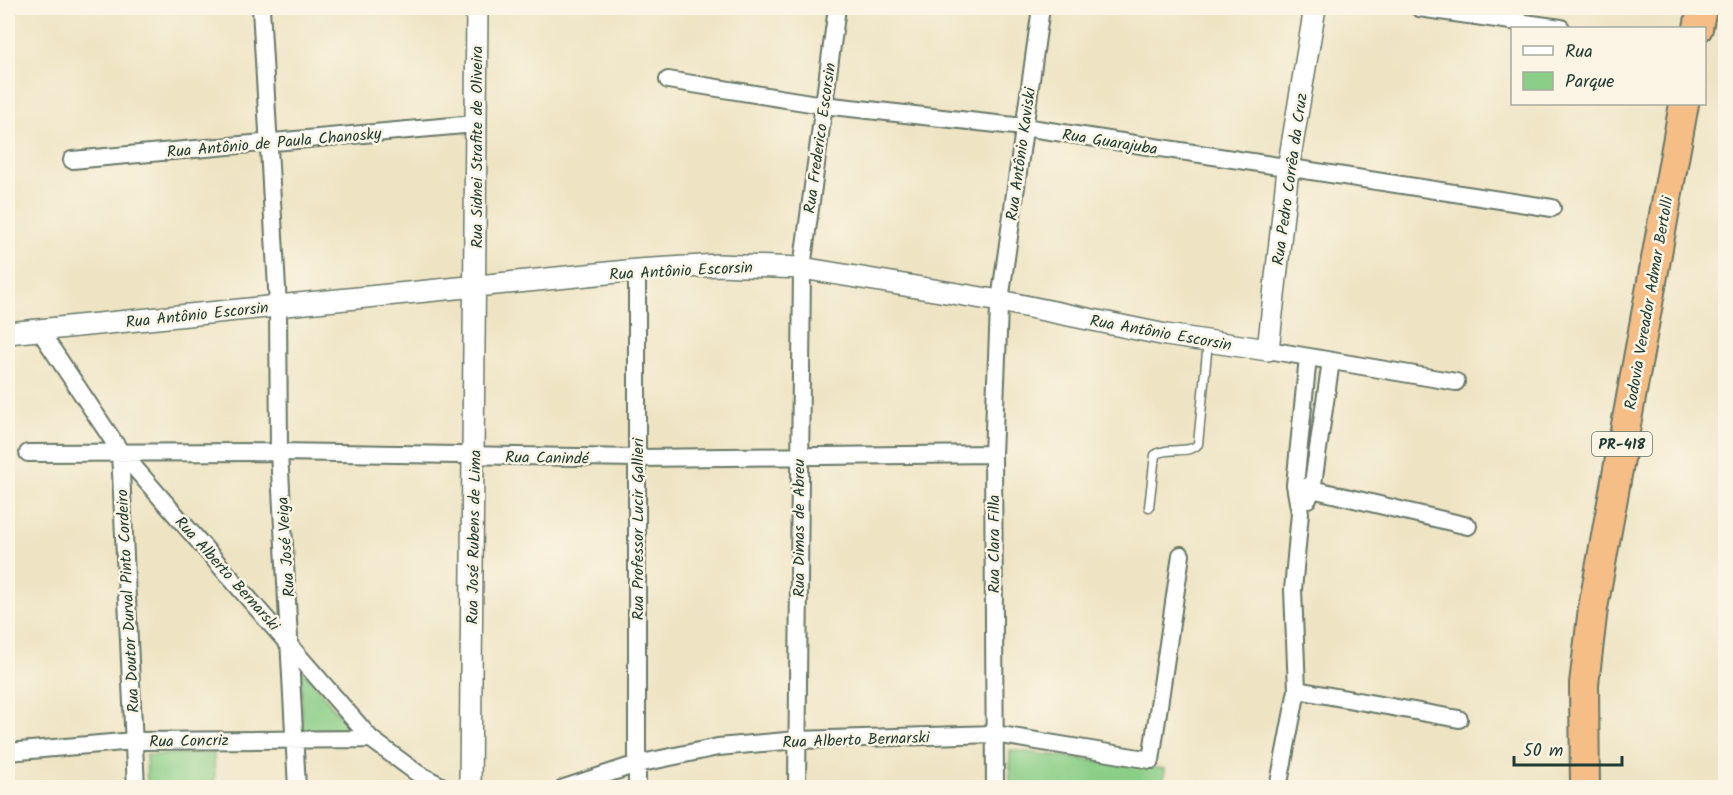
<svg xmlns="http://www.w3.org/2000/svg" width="1733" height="795" font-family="Kalam,sans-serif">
<rect width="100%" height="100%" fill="#fcf5e5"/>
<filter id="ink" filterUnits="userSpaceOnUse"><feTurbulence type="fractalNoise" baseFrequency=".0167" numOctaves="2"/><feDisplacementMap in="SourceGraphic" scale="12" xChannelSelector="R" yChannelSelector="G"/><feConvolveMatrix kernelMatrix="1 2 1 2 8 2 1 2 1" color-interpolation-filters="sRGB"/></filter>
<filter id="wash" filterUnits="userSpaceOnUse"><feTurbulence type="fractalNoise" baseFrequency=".008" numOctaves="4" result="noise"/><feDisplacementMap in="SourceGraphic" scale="24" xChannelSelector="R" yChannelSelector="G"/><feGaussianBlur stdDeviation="1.35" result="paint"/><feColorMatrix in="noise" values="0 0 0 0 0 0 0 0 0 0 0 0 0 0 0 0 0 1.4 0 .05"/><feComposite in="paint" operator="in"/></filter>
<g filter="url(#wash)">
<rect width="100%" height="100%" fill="#eee4c4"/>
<path fill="#8bce87" stroke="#55865e" stroke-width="1.5" d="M301 668 353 732H302Z
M1010 750 1165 769 1163 787H1010Z
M214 753 215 787H147L146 755Z"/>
</g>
<g filter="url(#ink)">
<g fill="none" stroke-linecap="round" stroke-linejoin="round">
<g stroke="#677766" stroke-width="11">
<path id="service" d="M1149 507 1155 455C1167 446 1189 455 1198 444L1208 342"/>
</g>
<g stroke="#677766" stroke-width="20">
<path id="minor" d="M261 8 278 306 279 452 297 788
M1419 8 1561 28
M668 80 823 105 1024 127 1552 208
M72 160 475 124
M40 331 120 451 371 739 417 773 445 788
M1268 350 1456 382
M120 451 136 788
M28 453 279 452 638 458 993 454
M1295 485 1468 526
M1308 499 1312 490 1331 361
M1297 690 1459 719
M8 752 134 741 371 739
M564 788 637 764 718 747 797 740 995 734 1151 760 1181 555
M637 788V270
M797 788 802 268 837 8
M995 788 993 454 999 308 1041 8
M1278 788 1297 690 1293 590 1300 513 1295 485 1308 357"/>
</g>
<g stroke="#677766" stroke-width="24">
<path id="tertiary" d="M8 333 637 270 718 265 802 268 1000 301 1166 335 1268 350 1288 169 1315 8
M470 788 477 8"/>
</g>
<g stroke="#677766" stroke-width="32">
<path id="trunk" d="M1698 28 1702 8
M1585 788 1584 684 1593 608 1684 104"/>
</g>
<use href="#service" stroke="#fff" stroke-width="8"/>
<use href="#minor" stroke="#fff" stroke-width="16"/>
<use href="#tertiary" stroke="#fff" stroke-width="21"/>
<use href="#trunk" stroke="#f6be87" stroke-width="28"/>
</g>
</g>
<g text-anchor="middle" stroke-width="5" stroke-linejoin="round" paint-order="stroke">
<rect fill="#fcf5e5" stroke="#617469" stroke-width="1.5" x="1592" y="432" width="60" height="24" rx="4.5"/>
<g font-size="15" font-weight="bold" fill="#1f3d34">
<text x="1622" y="449">PR-418</text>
</g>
<g font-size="16" fill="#1f3d34" stroke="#fcf5e5">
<text transform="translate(819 138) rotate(-82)" y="6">Rua Frederico Escorsin</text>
<text transform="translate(1110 141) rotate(9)" y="6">Rua Guarajuba</text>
<text transform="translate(274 142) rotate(-5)" y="6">Rua Antônio de Paula Chanosky</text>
<text transform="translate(476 147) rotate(-90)" y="6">Rua Sidnei Strafite de Oliveira</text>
<text transform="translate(1020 154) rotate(-82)" y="6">Rua Antônio Kaviski</text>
<text transform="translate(1289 179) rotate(-82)" y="6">Rua Pedro Corrêa da Cruz</text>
<text transform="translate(681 270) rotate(-3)" y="6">Rua Antônio Escorsin</text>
<text transform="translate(1648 303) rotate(-80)" y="6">Rodovia Vereador Admar Bertolli</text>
<text transform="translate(197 314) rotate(-6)" y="6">Rua Antônio Escorsin</text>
<text transform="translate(1161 332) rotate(10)" y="6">Rua Antônio Escorsin</text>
<text transform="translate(547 457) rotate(1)" y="6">Rua Canindé</text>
<text transform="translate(798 528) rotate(-90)" y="6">Rua Dimas de Abreu</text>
<text transform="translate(637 529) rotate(-90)" y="6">Rua Professor Lucir Gallieri</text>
<text transform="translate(473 537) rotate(-89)" y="6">Rua José Rubens de Lima</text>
<text transform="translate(993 544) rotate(-90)" y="6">Rua Clara Filla</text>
<text transform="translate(285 547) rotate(-94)" y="6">Rua José Veiga</text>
<text transform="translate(228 573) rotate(48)" y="6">Rua Alberto Bernarski</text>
<text transform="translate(127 601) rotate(-93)" y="6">Rua Doutor Durval Pinto Cordeiro</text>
<text transform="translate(856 739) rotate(-2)" y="6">Rua Alberto Bernarski</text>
<text transform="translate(189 740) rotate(-1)" y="6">Rua Concriz</text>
</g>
</g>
<rect width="1733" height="795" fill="none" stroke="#fcf5e5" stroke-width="30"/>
<rect x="1511" y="27" width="195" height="78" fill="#fcf5e5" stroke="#a4ab9e" stroke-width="1.5"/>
<rect x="1523" y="46" width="30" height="9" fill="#ffffff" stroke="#a4ab9e" stroke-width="1.5"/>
<text x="1565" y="57" font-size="18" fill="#1f3d34">Rua</text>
<rect x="1523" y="72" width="30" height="18" fill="#8bce87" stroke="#a4ab9e" stroke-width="1.5"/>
<text x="1565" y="87" font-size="18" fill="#1f3d34">Parque</text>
<path d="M1514 756v9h108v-9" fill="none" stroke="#1f3d34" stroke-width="3"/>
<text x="1523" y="756" font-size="18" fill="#1f3d34" stroke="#fcf5e5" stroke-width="4.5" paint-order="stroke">50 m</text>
</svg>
